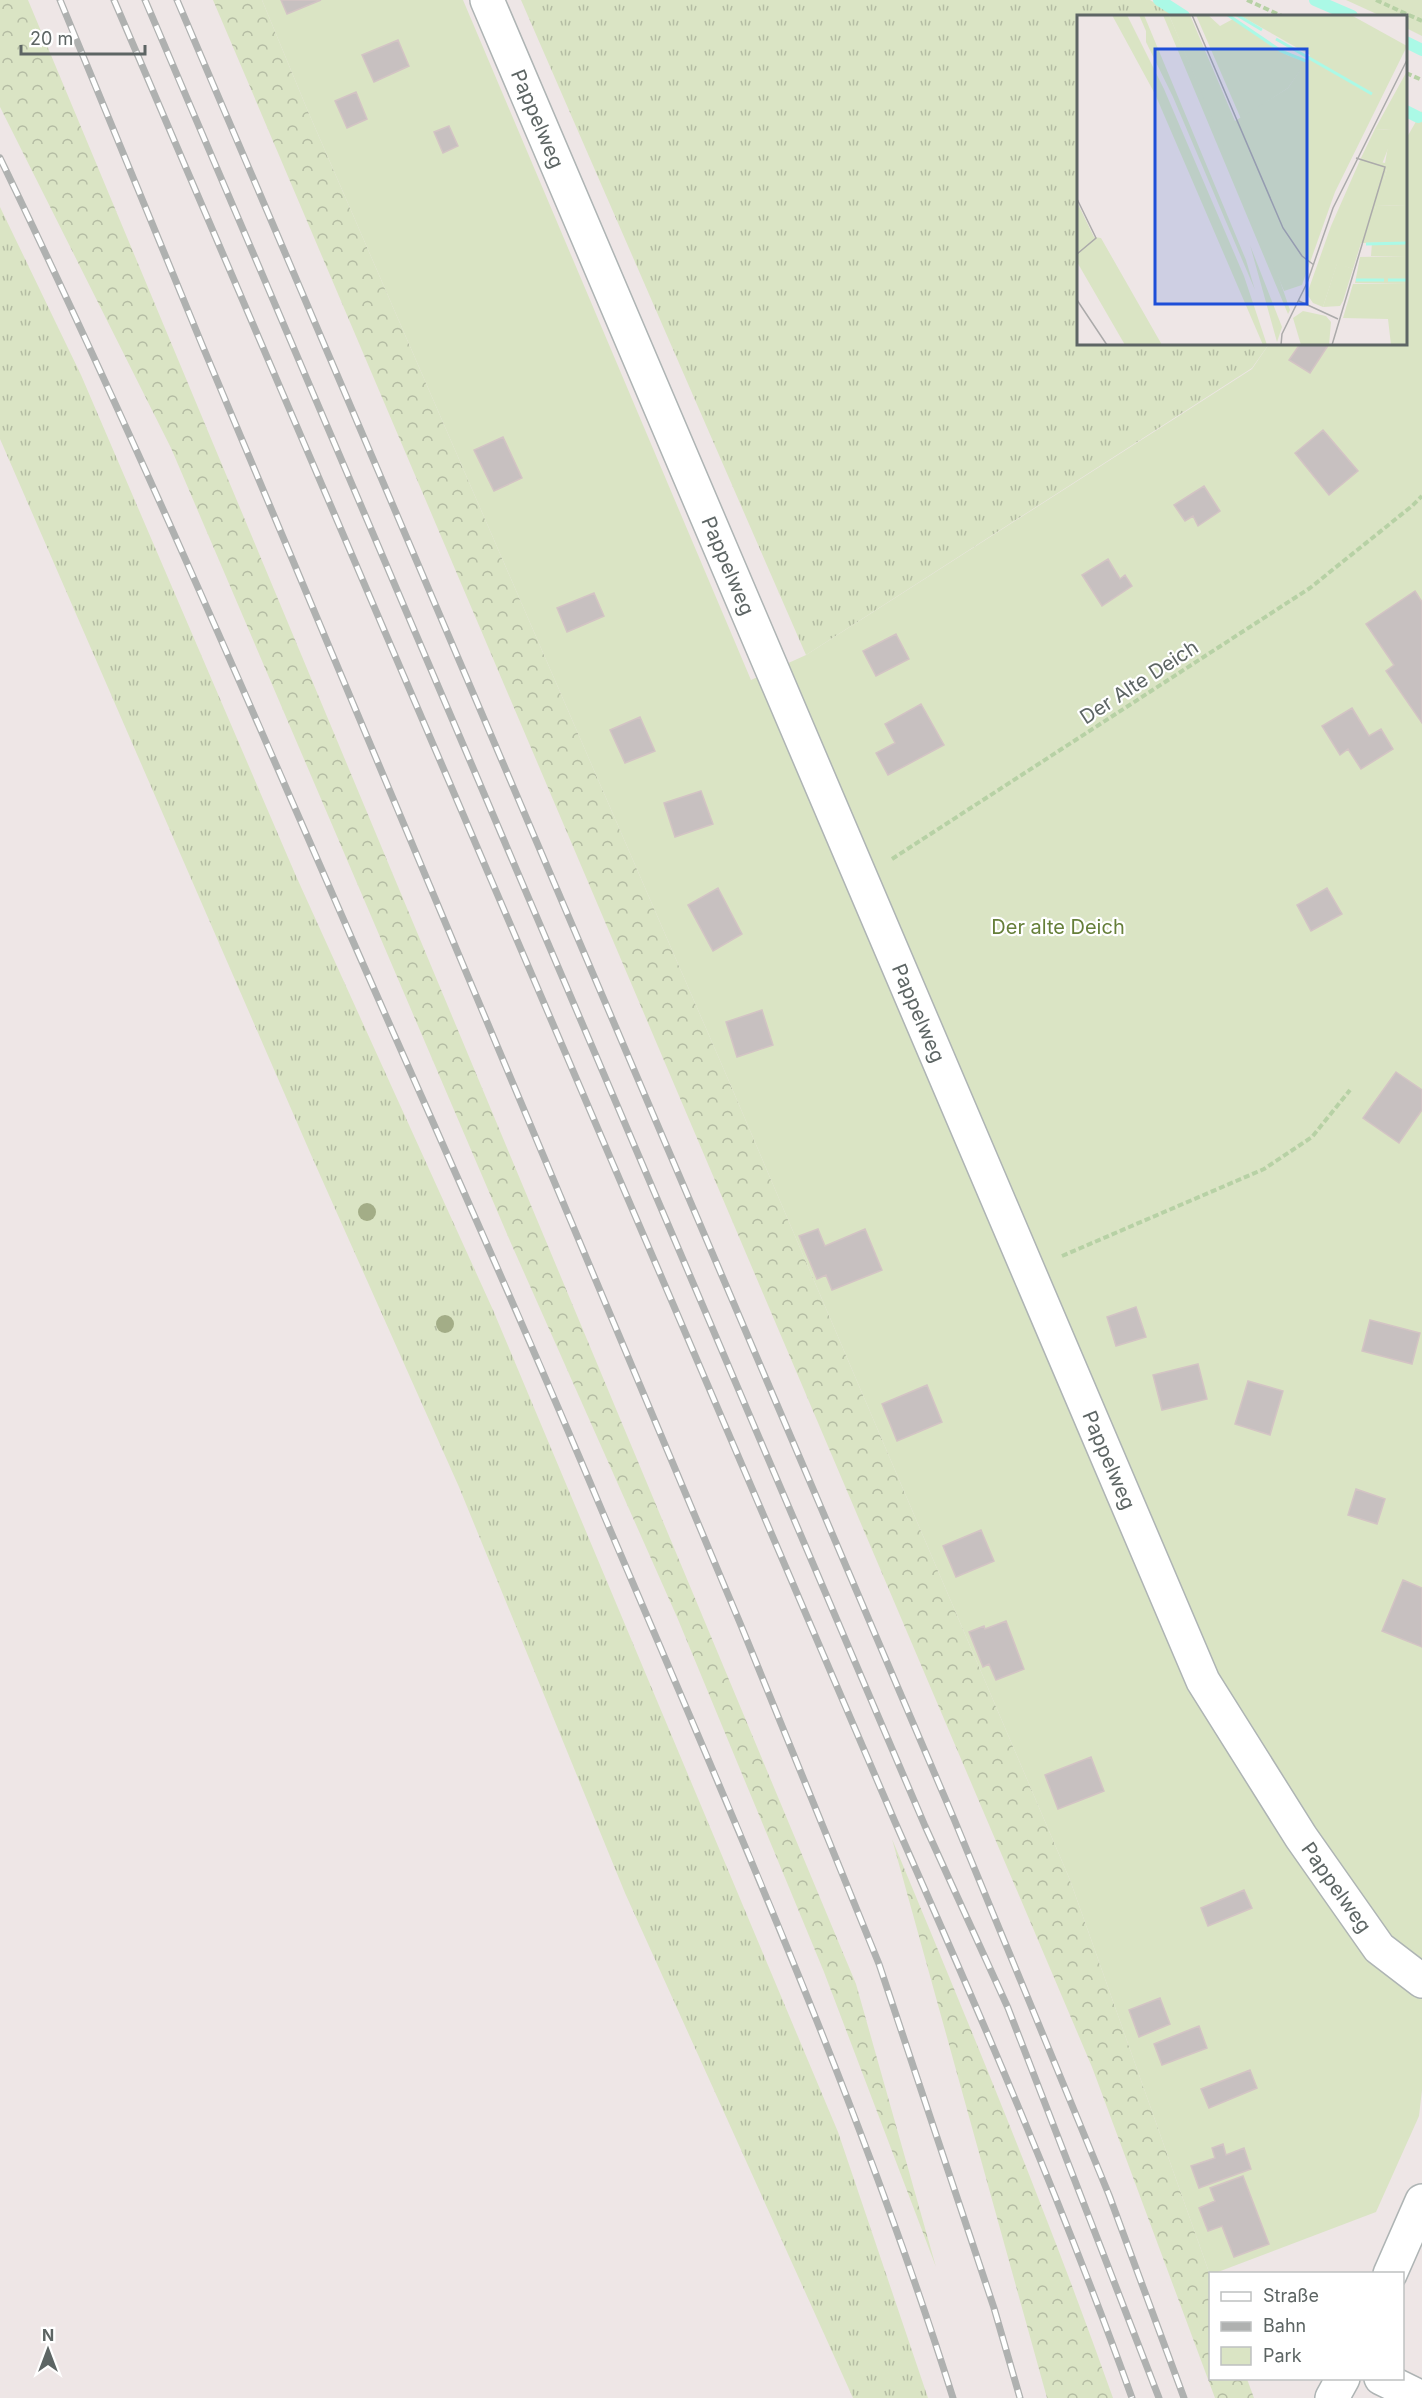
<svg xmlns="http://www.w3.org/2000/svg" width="1422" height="2398" font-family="Inter,sans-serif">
<defs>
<pattern id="grass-tufts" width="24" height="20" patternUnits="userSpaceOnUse" patternTransform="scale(1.5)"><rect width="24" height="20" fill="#dae4c4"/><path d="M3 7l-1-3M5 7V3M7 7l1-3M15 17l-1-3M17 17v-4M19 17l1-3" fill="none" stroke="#b4bca3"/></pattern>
<pattern id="forest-crowns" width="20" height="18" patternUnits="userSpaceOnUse" patternTransform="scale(1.5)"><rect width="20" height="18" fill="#dae4c4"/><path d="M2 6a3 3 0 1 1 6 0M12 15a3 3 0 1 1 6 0" fill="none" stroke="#b4bca3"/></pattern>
</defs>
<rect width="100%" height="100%" fill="#eee6e6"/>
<path fill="url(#grass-tufts)" d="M521 0H1150L1175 16H1078V344H1269L1252 368 806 655Z
M0 207 81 375 296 876 493 1310 838 2132 928 2398H853L625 1893 459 1487 312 1157 0 439Z"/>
<path fill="url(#forest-crowns)" d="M0 0H28L856 1984 936 2267 824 1972 677 1617 510 1241 171 448 0 107Z
M213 0H262L307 109 728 1079 1070 1880 1210 2275V2378L1247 2379 1254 2398H1215L1092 2067Z
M892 1839C969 2024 1046 2209 1113 2398H1047Z"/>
<path fill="#dae4c4" d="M262 0H463L751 680 806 655 1252 369 1269 344H1406V139L1422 111V2090L1419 2116 1376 2212 1210 2275 1070 1880 728 1079 307 109Z
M1346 0H1422V36L1406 28V16H1381Z"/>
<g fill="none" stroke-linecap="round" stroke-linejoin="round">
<path stroke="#abf9e6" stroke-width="12" d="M1159 0 1184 16
M1315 0 1352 16
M1406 42 1422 50
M1406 111 1418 117"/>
</g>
<path fill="#c7c0c0" stroke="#d3c4c4" stroke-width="1.5" d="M281 0H321L287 14Z
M398 40 409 66 374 82 362 55Z
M356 92 367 119 347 128 335 101Z
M449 126 458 146 443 153 434 132Z
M1300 344H1329L1310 373 1289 360Z
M1323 430 1358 471 1329 495 1295 453Z
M503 437 522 478 494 491 474 450Z
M1204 486 1220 511 1198 526 1193 516 1185 521 1174 505Z
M1108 559 1120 579 1125 575 1132 586 1102 606 1082 575Z
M1415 591 1422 602V723L1386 671 1394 665 1366 624Z
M594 593 604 616 567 632 557 608Z
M896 634 909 659 876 676 863 651Z
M921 704 944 745 888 775 876 753 895 743 885 724Z
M1352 708 1369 736 1381 729 1393 749 1361 769 1348 749 1340 755 1322 726Z
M640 717 655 751 625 763 610 730Z
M701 791 713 824 675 837 664 803Z
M718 888 742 934 713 951 688 905Z
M1327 888 1342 914 1311 931 1297 905Z
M762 1010 773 1045 737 1057 726 1022Z
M1396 1072 1422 1090V1110L1399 1143 1363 1118Z
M818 1229 825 1246 865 1229 882 1270 832 1290 826 1275 817 1279 799 1236Z
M1136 1307 1146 1337 1116 1346 1107 1317Z
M1370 1320 1420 1333 1412 1364 1362 1351Z
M1198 1364 1207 1399 1162 1410 1153 1375Z
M1248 1381 1283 1391 1270 1435 1235 1424Z
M927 1385 942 1422 897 1441 882 1404Z
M1356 1489 1385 1499 1377 1524 1348 1515Z
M981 1530 994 1561 956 1577 943 1546Z
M1403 1580 1422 1588V1647L1382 1631Z
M1006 1621 1024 1669 996 1680 989 1664 983 1667 969 1632 984 1626 985 1629Z
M1091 1757 1104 1791 1058 1809 1045 1775Z
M1244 1890 1252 1908 1208 1926 1201 1908Z
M1160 1998 1170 2024 1139 2037 1129 2010Z
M1199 2026 1207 2048 1162 2065 1154 2044Z
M1250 2070 1257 2088 1209 2108 1201 2089Z
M1223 2144 1226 2155 1244 2148 1251 2169 1199 2188 1191 2166 1215 2158 1212 2148Z
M1243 2176 1269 2244 1234 2257 1222 2226 1208 2231 1199 2208 1215 2201 1210 2188Z"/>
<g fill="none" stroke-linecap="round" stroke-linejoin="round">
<g stroke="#aeb4b4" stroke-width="36">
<g id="street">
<path id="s1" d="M487 0 1203 1681 1301 1837 1379 1948 1422 1981"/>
<path d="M1390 2274 1422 2201"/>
<path d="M1381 2378 1422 2398"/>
<path d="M1332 2398 1343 2378"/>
</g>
</g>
<path stroke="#b7d1a5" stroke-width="4" stroke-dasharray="6 3" stroke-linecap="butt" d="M1247 0 1282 16
M1376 0 1422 21
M1406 73 1422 80
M892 859 1310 588 1412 506 1422 496
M1062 1256 1264 1169 1312 1137 1350 1090"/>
<use href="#street" stroke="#fff" stroke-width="33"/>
<g stroke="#afb1b0" stroke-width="7">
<path id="rail" d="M60 0 203 347 740 1623 879 1964 994 2308 1020 2398
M114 0 895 1822C979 2012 1062 2202 1132 2398
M145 0 925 1826 1008 2008 1159 2398
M177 0 954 1819 1109 2195 1184 2398
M0 158C124 415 238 677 352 939 434 1126 518 1311 597 1499 723 1796 856 2090 953 2398"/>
</g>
<use href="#rail" stroke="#fff" stroke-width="4.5" stroke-dasharray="14" stroke-linecap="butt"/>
</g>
<g fill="#a3ad87">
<circle cx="367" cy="1212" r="9"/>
<circle cx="445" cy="1324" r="9"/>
</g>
<g text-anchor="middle" stroke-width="4.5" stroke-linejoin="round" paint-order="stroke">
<g font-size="20" fill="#5d6564" stroke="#fff">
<text dy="7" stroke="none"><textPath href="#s1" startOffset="129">Pappelweg</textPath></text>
<text dy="7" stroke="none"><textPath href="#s1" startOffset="615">Pappelweg</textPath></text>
<text transform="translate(1139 682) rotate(-33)" y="7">Der Alte Deich</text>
<text dy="7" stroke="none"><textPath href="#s1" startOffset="1101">Pappelweg</textPath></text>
<text dy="7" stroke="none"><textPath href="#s1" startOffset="1587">Pappelweg</textPath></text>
<text dy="7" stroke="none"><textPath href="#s1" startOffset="2073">Pappelweg</textPath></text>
</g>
<g font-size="20" fill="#667f3a" stroke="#fff">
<text x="1058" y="934">Der alte Deich</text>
</g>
</g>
<g transform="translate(1077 15)">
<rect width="330" height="330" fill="#eee6e6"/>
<path d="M35 0H50L87 74 167 261 190 330H186L78 79ZM119 0H131L143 11 156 4 210 40 229 47 211 73 164 104ZM310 154H330V165H307ZM330 190V202L295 203 299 191ZM330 227V241H294L295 228ZM260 248 276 254 266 286 263 291 246 292ZM330 268V330H314L311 304 266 303 276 269Z" fill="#dae4c4"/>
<path d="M62 0H67L169 245 178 275 96 82 69 27V16ZM86 0H92L192 234 213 295 211 299ZM298 114 314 115V126L305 149 284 143ZM173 230 205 312 200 327Z" fill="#dae4c4"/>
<path d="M92 0H113L158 106 211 73 233 40 162 0H274L330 31 258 177 225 270 207 276ZM330 56V154H310L307 165H330V190L299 191 296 202H330V227L284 228 276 254 260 249 246 292 236 288 230 279 254 211 284 143 308 148 314 115 298 114ZM0 187 17 222 24 223 85 330H48L0 247ZM330 241V268H278L283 242ZM226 296 249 301 254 307 252 330H224L216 303Z" fill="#dae4c4"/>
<path fill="none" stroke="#abf9e6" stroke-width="3" d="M151 0 204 36 229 46M160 0 185 15M199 24 295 79M289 229 330 228M279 265H307M311 265H330"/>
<path fill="none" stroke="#abaaaa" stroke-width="1.5" d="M115 0 206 213 225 241 237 250M0 184 19 223 0 239M0 285 30 330M222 286 261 304M204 330 205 319 230 268 256 193 330 45M255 330 307 156 308 152 279 143"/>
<path fill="#1d4ed8" fill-opacity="0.15" stroke="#1d4ed8" stroke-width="3" d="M78 34H230V289H78Z"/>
<rect width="330" height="330" fill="none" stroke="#5d6564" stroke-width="3"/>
</g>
<rect x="1209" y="2272" width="195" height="108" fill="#ffffff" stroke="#bec1c1" stroke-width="1.5"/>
<rect x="1221" y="2292" width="30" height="9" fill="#ffffff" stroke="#bec1c1" stroke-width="1.5"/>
<text x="1263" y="2302" font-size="18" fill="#5d6564">Straße</text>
<rect x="1221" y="2322" width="30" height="9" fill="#afb1b0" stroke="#bec1c1" stroke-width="1.5"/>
<text x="1263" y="2332" font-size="18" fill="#5d6564">Bahn</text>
<rect x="1221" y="2347" width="30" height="18" fill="#dae4c4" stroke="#bec1c1" stroke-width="1.5"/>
<text x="1263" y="2362" font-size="18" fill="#5d6564">Park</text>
<g transform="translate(48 2350)" stroke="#ffffff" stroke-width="4.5" paint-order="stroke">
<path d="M0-4.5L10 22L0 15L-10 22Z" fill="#5d6564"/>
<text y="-9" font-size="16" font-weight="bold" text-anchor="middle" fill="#5d6564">N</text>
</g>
<path d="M21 45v9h124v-9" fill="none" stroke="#5d6564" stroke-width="3"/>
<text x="30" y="45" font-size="18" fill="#5d6564" stroke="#ffffff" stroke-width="4.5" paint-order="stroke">20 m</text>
</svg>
